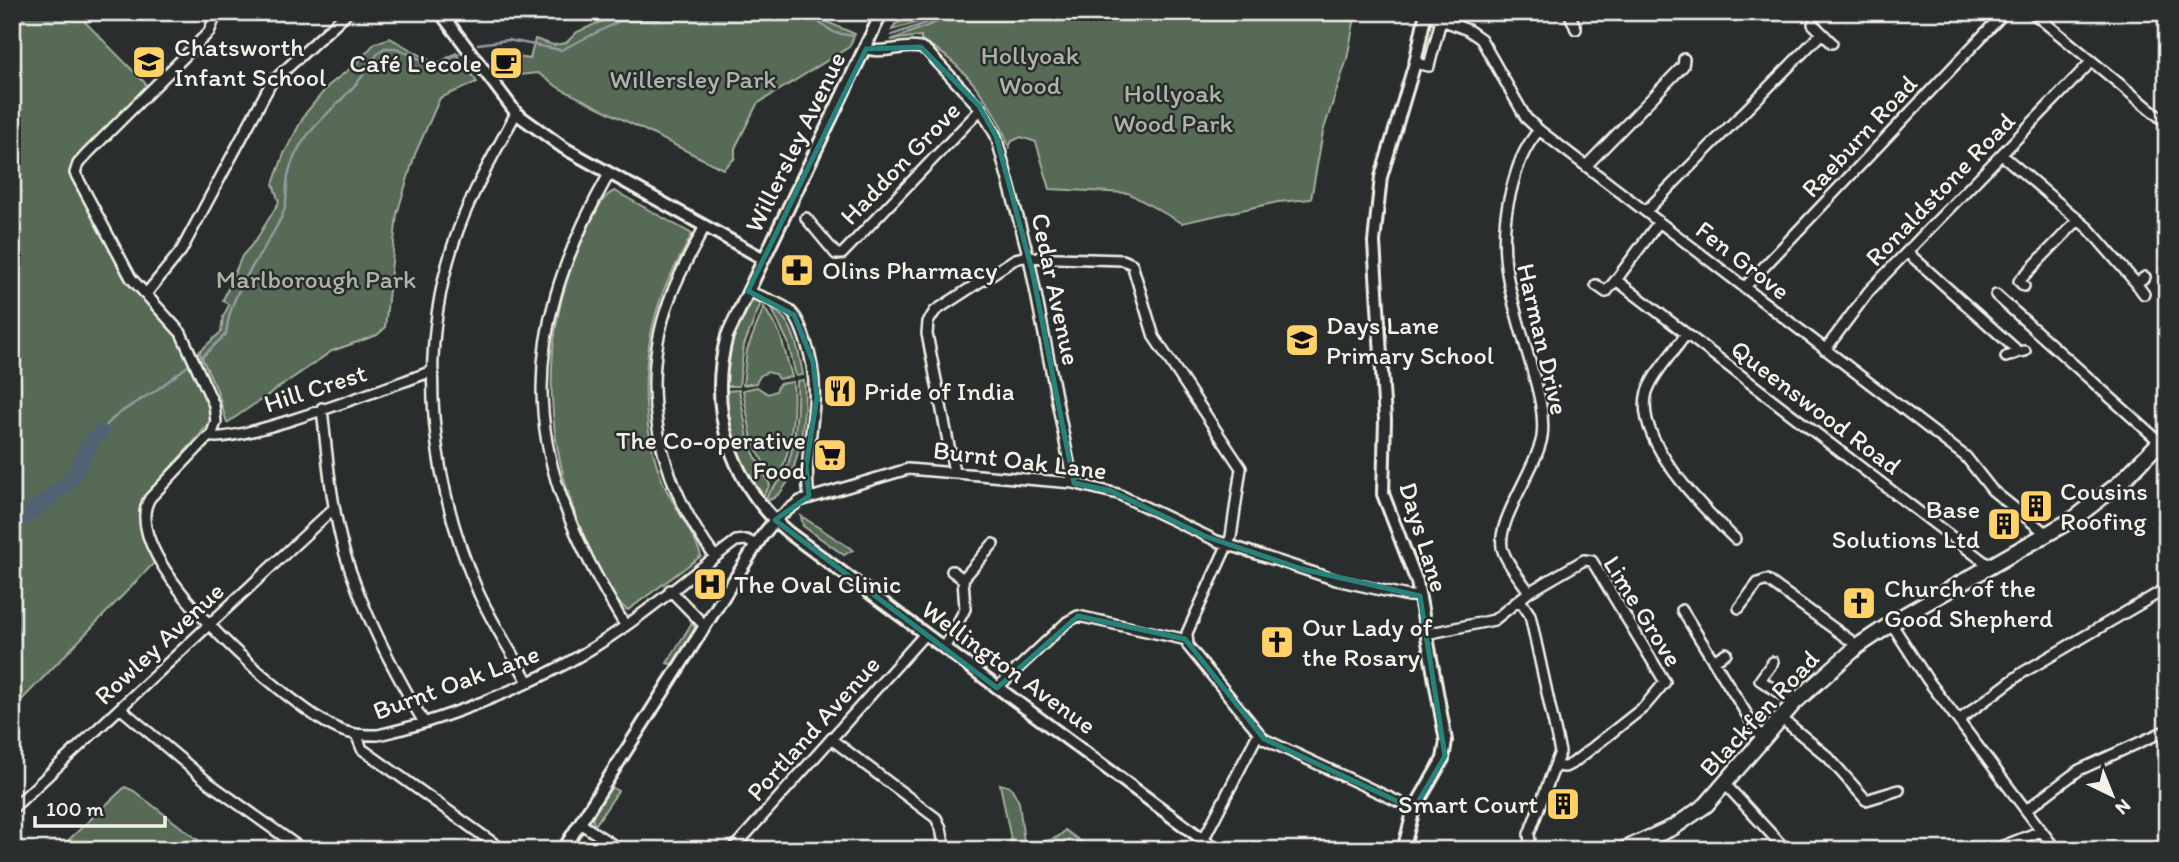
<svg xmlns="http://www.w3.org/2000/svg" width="2179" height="862" font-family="Itim,sans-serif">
<rect width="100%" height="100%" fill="#2a2d2e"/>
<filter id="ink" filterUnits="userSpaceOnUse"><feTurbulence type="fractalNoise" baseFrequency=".0143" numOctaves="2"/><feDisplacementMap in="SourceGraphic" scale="14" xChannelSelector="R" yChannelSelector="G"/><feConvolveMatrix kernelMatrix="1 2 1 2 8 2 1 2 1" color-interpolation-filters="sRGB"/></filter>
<g filter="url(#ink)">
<path fill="#566a56" stroke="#a5ae9f" stroke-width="2" d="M26 12H94L85 22 149 87 73 165 72 176 124 278 178 337 207 400 211 419 199 436 142 499C134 521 145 543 154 563L12 710V37Z
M623 12H817L827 22 855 34 849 47 757 104 735 148V158L723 169 559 88 538 73 519 75V69L513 68 505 55 530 59 535 39 553 45 566 43 577 32Z
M922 12H952L892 30 895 24Z
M962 12H1356L1347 59 1323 132 1311 199 1278 202 1182 223 1128 193 1050 189 1036 142 1021 137 1012 141 1009 147C996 105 961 61 921 40V36L891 40Z
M390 38 433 62H440L456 53 477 82 440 98 415 154 397 214 385 328 377 335 332 351 227 423 217 390 199 352 221 332 223 317 229 305 223 300 242 256 256 240 279 202 273 184 284 154 305 114 328 86 357 63 375 43Z
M615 191 692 234C683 254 671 272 663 292 641 352 639 420 662 480 671 502 697 538 701 556L628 610C614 603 604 576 596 562 544 459 534 339 586 233 592 220 601 195 615 191Z
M752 299 761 303 744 345 739 386H726L732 338Z
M764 307 780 334 792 377 778 379 775 374 767 372 760 376 756 383 743 385 747 350Z
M772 309C794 319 799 353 803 375L796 376 788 342Z
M804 380C807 408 800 490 769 500L766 498C770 489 774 487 780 481 796 458 798 408 797 381Z
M793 382C795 407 792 464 773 481L752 440 743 390 757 387 768 394 776 391 779 384Z
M739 390 749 444 770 485 762 498C740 464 729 431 726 391Z
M801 516 853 550 844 555 803 526Z
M692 623 697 631 675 665 667 663Z
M1000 784 1011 787 1019 802 1024 843C1037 844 1058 841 1065 830L1092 850H1013Z
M125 787 134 791 211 850H58Z
M611 787 618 791 594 827 592 816Z"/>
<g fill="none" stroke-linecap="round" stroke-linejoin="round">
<path stroke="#929ca2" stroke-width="2.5" d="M803 12 835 33 854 36
M892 35 957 12
M478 44 508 40 561 50 620 21 659 19 670 12
M202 357 226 334C230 289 262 257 281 218 289 203 285 192 288 176 297 132 335 111 361 78 368 68 374 55 384 48H396L435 66 459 54
M101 432C114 413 136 403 155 391 168 382 179 372 192 363"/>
<path stroke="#506473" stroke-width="16" d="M12 524C24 518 68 485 74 475 84 459 85 445 101 432"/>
<g stroke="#f4f1e8" stroke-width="14">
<path id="minor" d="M217 12 209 32 86 155 78 164 75 173 131 278 181 333 214 405 216 422 212 433 150 498C113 557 288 705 336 728 349 735 364 735 378 735 438 722 528 687 581 655 636 623 685 579 736 541L746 540 756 545
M1569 12 1576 29
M2032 12 2167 123
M1426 14 1468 30 1481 39 1526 118 1539 130 1966 457 1992 490 2048 535
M1813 24 1832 43
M1415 63 1429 66 1441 20
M981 109 996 136 1029 258 1073 483
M516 113C494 155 469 196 454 242 416 357 431 484 479 594 493 624 512 653 528 682
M2002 155 2089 229 2136 283 2145 277
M1587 165 1683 66 1684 59
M609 174C512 345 523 460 625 625
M1646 211 1822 33
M806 218 836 254H842L981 109 926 50C907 42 886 55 866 49
M1659 222 1616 280 1991 567
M705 226C693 250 679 273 670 298 636 389 659 481 715 557
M1907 252 2019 352 2025 351
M2136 283 2144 294
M1596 285 1606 292 1616 280
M2024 286 2019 281 2078 220
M1744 288 2005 12
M748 291C761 297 776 301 788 309 798 317 802 330 806 342 827 405 801 440 809 498
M146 294 181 251 271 83 348 12
M1996 295 2160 442
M1686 334C1674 352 1654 372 1647 392 1633 440 1705 510 1735 539
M1825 350 1869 291 2091 62
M2006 357 2019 352
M322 408C327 456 331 504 344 551 362 611 392 667 423 721
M209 436C234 446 397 383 433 371
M954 472 927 334 928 322 935 311 1015 259 1023 257 1123 260 1132 264 1154 337 1241 468 1231 537 1187 633 1188 646 1264 739 1414 809
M775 520 800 501 908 469 1073 483 1118 494 1217 541 1336 580 1408 596H1420
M963 579 993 544
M670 590 705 626
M1529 592C1521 579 1508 566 1503 551 1493 525 1537 468 1542 437 1545 414 1538 390 1532 369 1515 306 1493 257 1511 191 1517 167 1523 149 1539 130
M1520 600 1530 615 1560 752 1529 834 1531 850
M1739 608 1758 583 1767 580 1858 646
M1682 610 1762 739
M1891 623 1927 679 2056 850
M1426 634 1494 620 1529 592 1584 560 1592 561 1665 682 1644 707 1573 763 1565 767 1556 766
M944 649 965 609 963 579 952 571
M1713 661 1726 653
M1773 662 1760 680 1794 703
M997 688 1067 622 1078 616 1187 640
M120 708 209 783 303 850
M1780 717 1828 757 1866 800 1899 790
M1959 720 2022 673 2167 588
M356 734 362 749 503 850
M831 739 936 818 941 828 945 850
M1726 785 1786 850
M12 809 334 508
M2026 810 2079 770 2167 730
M581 824 621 850
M732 850 925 634
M1198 850 1258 734
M1993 850 2041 831"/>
</g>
<g stroke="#f4f1e8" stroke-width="16">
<path id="tertiary" d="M440 12 517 114 564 148 764 259
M882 12 727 336C707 410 731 484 789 533L1217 850
M563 850 762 536 775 520
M1403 850 1414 809 1443 759 1446 741 1417 582 1383 494 1385 420 1374 242 1381 177 1415 63 1426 12"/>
</g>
<g stroke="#f4f1e8" stroke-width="19">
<path id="primary" d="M1623 850 1674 827 1706 805 1794 703 1858 646 1903 616 2075 518 2120 483 2167 435"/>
</g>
<use href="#minor" stroke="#2a2d2e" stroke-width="9"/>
<use href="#tertiary" stroke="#2a2d2e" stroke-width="10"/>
<use href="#primary" stroke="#2a2d2e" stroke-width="14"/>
</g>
</g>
<path fill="none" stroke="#26827a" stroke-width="5" stroke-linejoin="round" d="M921 47 979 106 996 136 1032 270 1074 483 1111 491 1207 537 1302 569 1420 596 1445 756 1414 809 1264 739 1185 639 1078 616 997 688 775 520 809 496 806 466 817 397 813 362 794 315 748 291 866 49Z"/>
<defs>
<g id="school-square" transform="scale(1.75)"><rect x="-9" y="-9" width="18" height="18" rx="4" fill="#ffd166" stroke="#2a2d2e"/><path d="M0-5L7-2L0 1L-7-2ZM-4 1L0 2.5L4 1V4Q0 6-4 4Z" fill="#111"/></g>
<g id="cafe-square" transform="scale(1.75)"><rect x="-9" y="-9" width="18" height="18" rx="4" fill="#ffd166" stroke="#2a2d2e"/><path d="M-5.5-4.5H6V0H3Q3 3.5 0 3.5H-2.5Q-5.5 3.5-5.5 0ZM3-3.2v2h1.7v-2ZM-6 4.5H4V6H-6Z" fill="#111"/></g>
<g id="pharmacy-square" transform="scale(1.75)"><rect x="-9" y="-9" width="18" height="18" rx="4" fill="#ffd166" stroke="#2a2d2e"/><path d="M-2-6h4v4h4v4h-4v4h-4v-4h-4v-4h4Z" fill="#111"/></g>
<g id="restaurant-square" transform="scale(1.75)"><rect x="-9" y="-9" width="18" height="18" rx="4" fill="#ffd166" stroke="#2a2d2e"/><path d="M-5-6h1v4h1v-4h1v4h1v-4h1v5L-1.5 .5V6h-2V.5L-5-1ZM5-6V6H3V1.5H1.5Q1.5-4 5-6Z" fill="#111"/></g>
<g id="supermarket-square" transform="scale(1.75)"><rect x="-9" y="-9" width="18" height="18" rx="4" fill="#ffd166" stroke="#2a2d2e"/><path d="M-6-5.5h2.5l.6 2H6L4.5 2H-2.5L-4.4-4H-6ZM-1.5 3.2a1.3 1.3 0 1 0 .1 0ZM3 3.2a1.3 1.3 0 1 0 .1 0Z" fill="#111"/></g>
<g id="building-square" transform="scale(1.75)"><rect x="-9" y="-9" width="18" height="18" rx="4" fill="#ffd166" stroke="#2a2d2e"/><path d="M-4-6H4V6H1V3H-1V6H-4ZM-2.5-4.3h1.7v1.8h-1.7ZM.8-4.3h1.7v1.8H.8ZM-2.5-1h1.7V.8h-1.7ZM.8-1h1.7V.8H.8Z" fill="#111"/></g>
<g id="hospital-square" transform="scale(1.75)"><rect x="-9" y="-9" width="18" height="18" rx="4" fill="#ffd166" stroke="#2a2d2e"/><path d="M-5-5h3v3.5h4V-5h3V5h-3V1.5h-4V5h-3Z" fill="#111"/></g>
<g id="church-square" transform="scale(1.75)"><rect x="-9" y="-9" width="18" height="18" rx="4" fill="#ffd166" stroke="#2a2d2e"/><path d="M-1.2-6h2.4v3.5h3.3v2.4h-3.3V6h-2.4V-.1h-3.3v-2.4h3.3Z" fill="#111"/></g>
</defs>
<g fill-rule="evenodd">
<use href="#school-square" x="149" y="62"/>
<use href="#cafe-square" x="506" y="63"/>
<use href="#pharmacy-square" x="797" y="270"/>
<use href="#school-square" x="1302" y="340"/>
<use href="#restaurant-square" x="840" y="391"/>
<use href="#supermarket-square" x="830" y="455"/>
<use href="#building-square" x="2036" y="506"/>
<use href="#building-square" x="2004" y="524"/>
<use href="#hospital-square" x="710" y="584"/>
<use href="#church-square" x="1859" y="603"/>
<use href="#church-square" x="1277" y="642"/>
<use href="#building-square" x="1563" y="804"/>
</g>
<g text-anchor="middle" stroke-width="5" stroke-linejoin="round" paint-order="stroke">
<g font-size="26" fill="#f4f1e8" stroke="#2a2d2e" text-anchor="start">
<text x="174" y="56">Chatsworth<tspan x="174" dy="30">Infant School</tspan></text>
<text x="482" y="72" text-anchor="end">Café L'ecole</text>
<text x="822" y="279">Olins Pharmacy</text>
<text x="1326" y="334">Days Lane<tspan x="1326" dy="30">Primary School</tspan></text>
<text x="864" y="400">Pride of India</text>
<text x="806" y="449" text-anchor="end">The Co-operative<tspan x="806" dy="30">Food</tspan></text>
<text x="2060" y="500">Cousins<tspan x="2060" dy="30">Roofing</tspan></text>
<text x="1980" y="518" text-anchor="end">Base<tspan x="1980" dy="30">Solutions Ltd</tspan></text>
<text x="734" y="593">The Oval Clinic</text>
<text x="1884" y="597">Church of the<tspan x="1884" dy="30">Good Shepherd</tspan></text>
<text x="1302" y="636">Our Lady of<tspan x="1302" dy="30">the Rosary</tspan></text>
<text x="1538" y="813" text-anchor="end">Smart Court</text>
</g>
<g font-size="26" fill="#adb4a6" stroke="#2a2d2e">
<text x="1030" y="64">Hollyoak<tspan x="1030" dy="30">Wood</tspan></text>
<text x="693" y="88">Willersley Park</text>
<text x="1173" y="102">Hollyoak<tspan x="1173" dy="30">Wood Park</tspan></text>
<text x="316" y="288">Marlborough Park</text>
</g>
<g font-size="26" fill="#f4f1e8" stroke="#2a2d2e">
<text transform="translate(1859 136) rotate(-47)" y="9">Raeburn Road</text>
<text transform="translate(795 142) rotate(-64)" y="9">Willersley Avenue</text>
<text transform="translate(900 163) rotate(-46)" y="9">Haddon Grove</text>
<text transform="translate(1940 189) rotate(-46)" y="9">Ronaldstone Road</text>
<text transform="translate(1743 260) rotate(38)" y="9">Fen Grove</text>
<text transform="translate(1056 289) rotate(78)" y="9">Cedar Avenue</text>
<text transform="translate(1543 339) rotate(77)" y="9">Harman Drive</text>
<text transform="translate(315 388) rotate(-18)" y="9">Hill Crest</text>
<text transform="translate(1816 407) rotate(37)" y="9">Queenswood Road</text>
<text transform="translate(1020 460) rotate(7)" y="9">Burnt Oak Lane</text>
<text transform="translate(1424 537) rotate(73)" y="9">Days Lane</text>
<text transform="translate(1643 611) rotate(58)" y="9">Lime Grove</text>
<text transform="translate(159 643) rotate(-43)" y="9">Rowley Avenue</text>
<text transform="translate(1009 667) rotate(36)" y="9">Wellington Avenue</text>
<text transform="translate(456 682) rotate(-20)" y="9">Burnt Oak Lane</text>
<text transform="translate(1759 713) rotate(-47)" y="9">Blackfen Road</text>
<text transform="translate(813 728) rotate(-48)" y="9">Portland Avenue</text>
</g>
</g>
<rect width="2179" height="862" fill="none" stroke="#2a2d2e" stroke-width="42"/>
<rect x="21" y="21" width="2137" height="820" fill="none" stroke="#f4f1e8" stroke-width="2.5" filter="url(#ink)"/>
<g transform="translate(2112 795) rotate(137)" stroke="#2a2d2e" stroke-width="5" paint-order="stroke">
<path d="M0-5L12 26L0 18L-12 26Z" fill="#f4f1e8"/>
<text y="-10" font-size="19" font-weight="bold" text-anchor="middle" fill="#f4f1e8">N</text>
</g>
<path d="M35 816v10h130v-10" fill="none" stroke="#f4f1e8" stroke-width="3.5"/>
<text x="46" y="816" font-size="21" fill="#f4f1e8" stroke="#2a2d2e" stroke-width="5" paint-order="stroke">100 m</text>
</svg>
